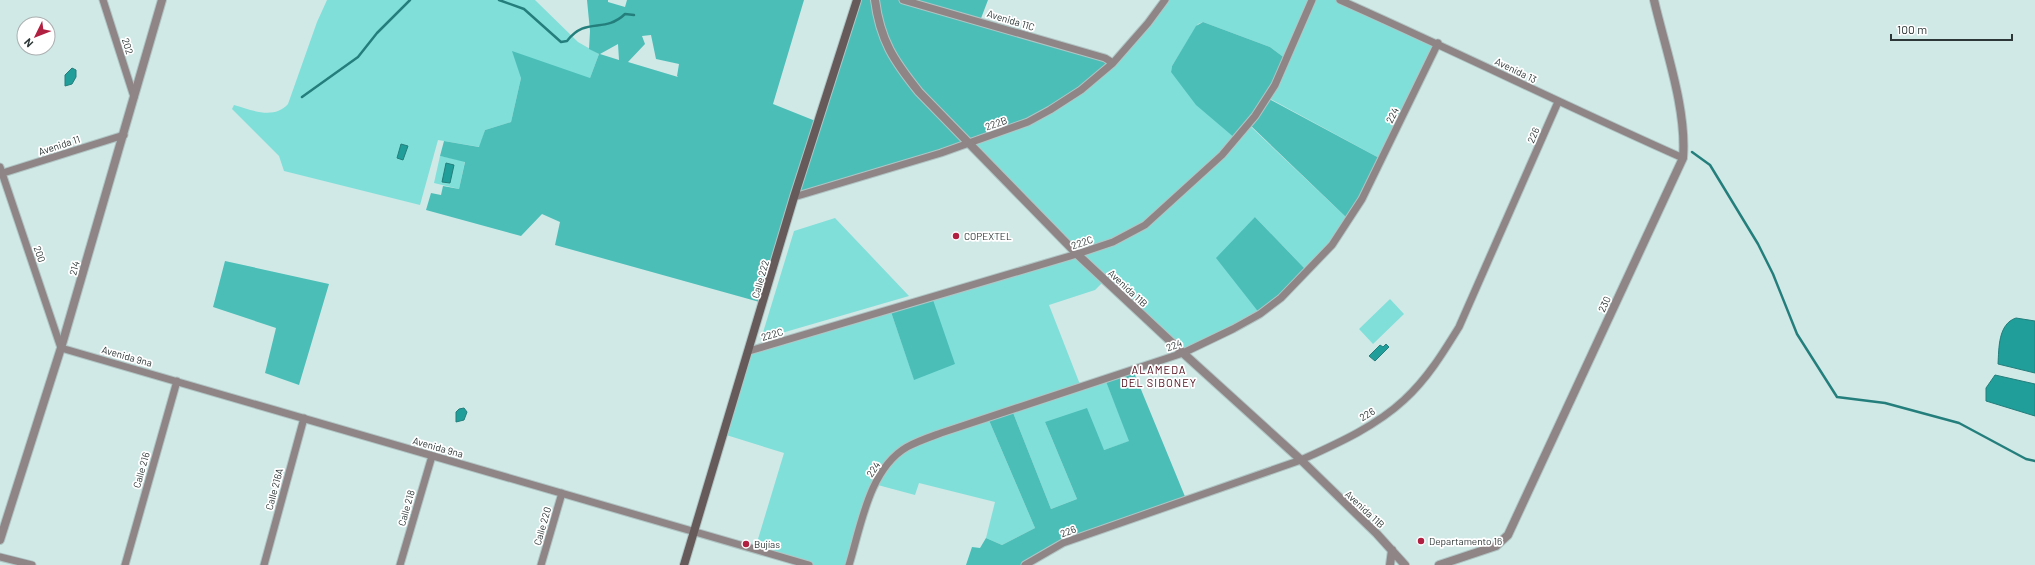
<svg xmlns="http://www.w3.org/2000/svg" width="2035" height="565" font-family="Barlow,sans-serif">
<rect width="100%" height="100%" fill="#d0e9e7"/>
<path fill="#81dfd9" d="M327 0H535L578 42 599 54 590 78H521L511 122 485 130 480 147 438 140 420 205 284 171 279 156 232 109 234 105C251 110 274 120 288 104L317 22Z
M1165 0H1340L1438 43 1381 159 1267 97 1286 59 1270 47 1203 22 1198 24 1172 66 1171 72 1248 124 1349 220 1307 271 1255 217 1260 314 1183 353 1105 280 1095 290 1049 305 1081 387 1105 379 1130 441 1104 450 1045 422 1077 499 1051 509 1012 410 988 418 1035 528 1002 545 986 538 995 502 919 483 915 495 874 484 849 565H809L755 549 784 453 723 434 749 351 890 309 914 379 932 297 1077 254 967 143 1113 63Z
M440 156 465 161 459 189 434 183Z
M835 218 909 296 761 339 794 231Z
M1390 299 1404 314 1373 344 1359 329Z"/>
<path fill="#4cbeb8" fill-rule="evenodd" d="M587 0H608V2L625 7 627 0H804L773 104 818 122 857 0H988L980 21 1113 63 1081 90 1028 122 794 197 763 303 555 245 560 222 542 214 521 236 426 210 431 193 441 195 443 186 459 189 465 162 440 156 444 141 479 147 485 130 511 122 521 78 512 51 590 78 599 54 589 49 590 31ZM651 35 656 59 679 64 677 76 678 77 628 62 645 44 642 36ZM618 44 619 60 600 54Z
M1203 22 1270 47 1286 59 1267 98 1381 159 1349 220 1249 124 1236 139 1196 105 1171 72 1172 66 1196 26Z
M1255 217 1307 271 1260 314 1216 258Z
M225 261 329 284 299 385 265 373 276 328 213 307Z
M932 297 955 364 914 380 890 309Z
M1133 370 1186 499 1063 543 1025 565H966L972 547 980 548 986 538 1002 545 1035 528 988 418 1012 410 1051 509 1077 499 1045 422 1087 408 1104 450 1129 441 1105 379Z"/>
<path fill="#209e99" stroke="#247f7c" d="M72 68 76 70V77L72 84 65 86V75Z
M401 144 408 146 403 160 397 158Z
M446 163 454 165 450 183 442 182Z
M2016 318 2035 321V373L1998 364C1999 348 1998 324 2016 318Z
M1386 344 1389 347 1375 361 1369 356 1380 345 1383 347Z
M1995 375 2035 384V416L1986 401V388Z
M464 408 467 412 464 420 456 422V412L459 409Z"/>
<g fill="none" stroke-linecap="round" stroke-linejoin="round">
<path stroke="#247f7c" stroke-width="2.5" d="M499 0 524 9 561 42 567 41C586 16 604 34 625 14L634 15
M302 97 358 57 377 33 410 0
M1692 152 1710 165 1758 244 1773 274 1797 334 1837 397 1885 403 1959 423 2026 459 2035 461"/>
<g stroke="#b0c5c4" stroke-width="9">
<path id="minor" d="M103 0 134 97
M903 0 1105 58 1113 63
M1340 0C1455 51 1568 107 1683 158
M0 167 61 348 809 565
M0 174 124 135
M794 197 941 153 1028 122 1050 110 1081 90 1113 63 1148 23 1165 0
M749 351 1077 254 1113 242 1145 225 1222 155 1255 116 1275 85 1312 0
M0 557 32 565
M125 565 177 381
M264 565 304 418
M400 565 432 456
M541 565 562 493
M849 565C861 526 869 469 907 447 918 441 930 437 941 433L1183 353 1233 329 1260 314 1281 298 1332 245 1362 199 1438 43
M1025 565 1063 543 1301 460C1336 444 1375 427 1404 400 1427 379 1443 353 1459 327L1558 102"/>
</g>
<g stroke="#b0c5c4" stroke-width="10">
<path id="tertiary" d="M875 0C880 40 894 61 919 92L1077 254 1183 353 1301 460 1377 534 1405 565
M0 540 61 348 162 0
M1390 565 1392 550
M1439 565 1496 546 1508 535 1683 158C1687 109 1665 48 1654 0"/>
</g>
<g stroke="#b0c5c4" stroke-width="10">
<path id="secondary" d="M684 565 794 197 857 0"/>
</g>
<use href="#minor" stroke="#8f8586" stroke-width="7"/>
<use href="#tertiary" stroke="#8f8586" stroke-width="8"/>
<use href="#secondary" stroke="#675a5a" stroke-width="8"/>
</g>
<g fill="#b22041" stroke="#fff" stroke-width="1.5">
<circle cx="956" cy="236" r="4"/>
<circle cx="1421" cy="541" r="4"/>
<circle cx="746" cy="544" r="4"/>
</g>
<g text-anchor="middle" stroke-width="3.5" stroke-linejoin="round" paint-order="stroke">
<g font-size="10" fill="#2e3737" stroke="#fff">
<text transform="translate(1011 20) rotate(17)" y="4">Avenida 11C</text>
<text transform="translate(128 46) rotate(72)" y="4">202</text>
<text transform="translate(1516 70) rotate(26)" y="4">Avenida 13</text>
<text transform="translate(1392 115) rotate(-64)" y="4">224</text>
<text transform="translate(996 123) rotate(-19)" y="4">222B</text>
<text transform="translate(1533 135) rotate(-66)" y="4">226</text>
<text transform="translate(59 145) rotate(-18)" y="4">Avenida 11</text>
<text transform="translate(1082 242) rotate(-19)" y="4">222C</text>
<text transform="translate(40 254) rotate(71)" y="4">200</text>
<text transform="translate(74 268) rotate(-74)" y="4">214</text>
<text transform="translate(760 279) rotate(-74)" y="4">Calle 222</text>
<text transform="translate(1128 288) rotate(43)" y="4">Avenida 11B</text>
<text transform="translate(1604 304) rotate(-65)" y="4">230</text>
<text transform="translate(772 334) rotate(-16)" y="4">222C</text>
<text transform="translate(1174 345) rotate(-20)" y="4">224</text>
<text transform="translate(127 356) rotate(16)" y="4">Avenida 9na</text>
<text transform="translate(1367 414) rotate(-31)" y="4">226</text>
<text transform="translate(438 447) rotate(16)" y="4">Avenida 9na</text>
<text transform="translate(873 469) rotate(-55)" y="4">224</text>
<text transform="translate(141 470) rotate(-74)" y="4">Calle 216</text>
<text transform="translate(274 489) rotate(-75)" y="4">Calle 216A</text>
<text transform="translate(406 508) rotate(-74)" y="4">Calle 218</text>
<text transform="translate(1365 509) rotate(43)" y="4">Avenida 11B</text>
<text transform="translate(542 526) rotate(-74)" y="4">Calle 220</text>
<text transform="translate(1068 531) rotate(-21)" y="4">226</text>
</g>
<g font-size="10" fill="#2e3737" stroke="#fff" text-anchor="start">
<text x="964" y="240">COPEXTEL</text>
<text x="1429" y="545">Departamento 16</text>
<text x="754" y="548">Bujías</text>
</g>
<g font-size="11" letter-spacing="1" fill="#500b1a" stroke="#fff">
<text x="1159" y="374">ALAMEDA<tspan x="1159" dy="13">DEL SIBONEY</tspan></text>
</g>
</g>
<g transform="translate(36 36) rotate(227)"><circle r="19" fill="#ffffff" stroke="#abafaf"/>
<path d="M0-3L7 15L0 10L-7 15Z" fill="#b22041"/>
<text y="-6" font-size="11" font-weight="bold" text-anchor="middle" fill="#2e3737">N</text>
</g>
<path d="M1891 34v6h121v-6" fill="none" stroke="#2e3737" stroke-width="2"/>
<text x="1897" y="34" font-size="12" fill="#2e3737" stroke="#ffffff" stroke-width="3" paint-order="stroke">100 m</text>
</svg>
